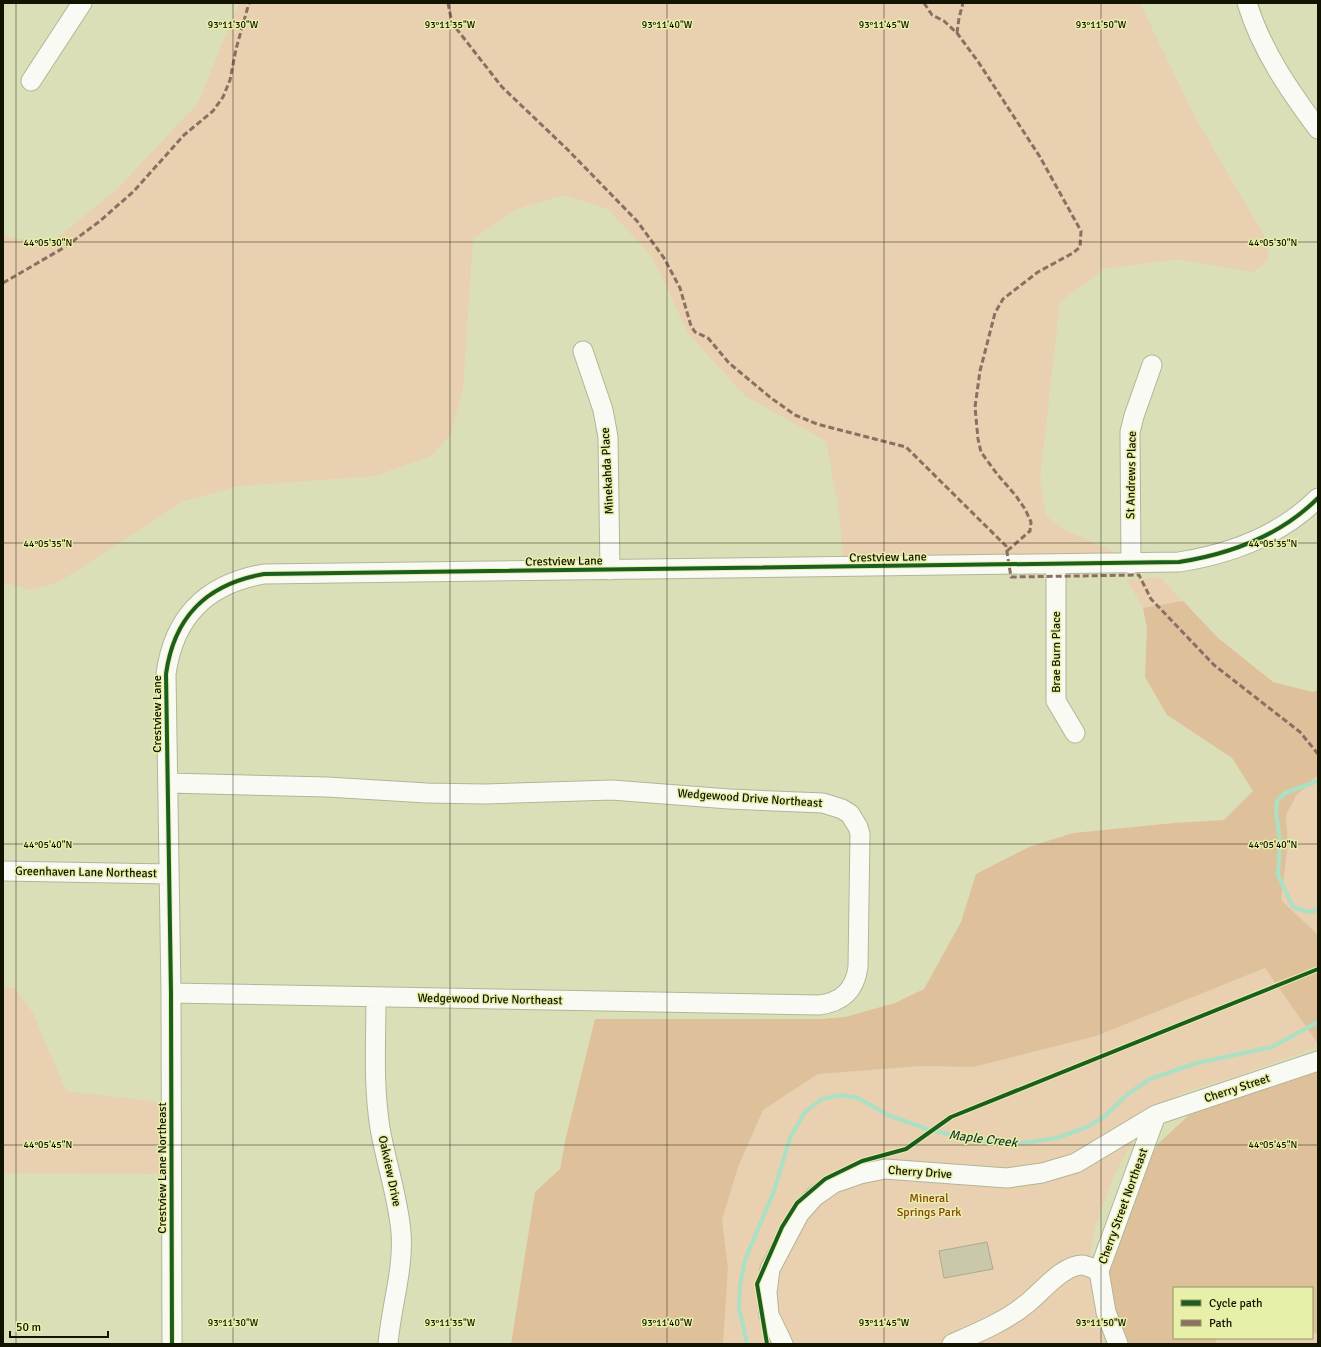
<svg xmlns="http://www.w3.org/2000/svg" width="1321" height="1347" font-family="Signika,sans-serif">
<rect width="100%" height="100%" fill="#dbdfb8"/>
<path fill="#e8d0b0" d="M239 3H1140L1196 119 1265 237 1269 259 1254 272 1177 259 1104 269 1060 302 1040 480 1046 516 1065 530 1117 553 843 559 839 512 826 441 745 396 688 333 652 257 608 209 564 195 517 209 473 239 463 389 450 436 431 456 375 476 239 486 184 501 59 582 30 590 3 582V236L50 244 118 188 198 103Z
M1161 578 1218 638 1271 680 1318 725V935L1281 900 1288 844 1286 815 1296 796 1316 777 1189 660 1143 608 1126 579Z
M1265 968 1318 1044V1047L1232 1078 1202 1086 1176 1096 1139 1131 1113 1177 1095 1228 1089 1258 1094 1302 1105 1338 1108 1344H723L728 1269 722 1220 738 1167 763 1110 818 1074 922 1066 973 1067 1096 1036Z
M3 988H15L33 1013 66 1091 160 1102 159 1174 3 1173Z
M1312 1332 1318 1334V1344H1215L1217 1338H1312Z"/>
<path fill="#dec09b" d="M1183 601 1218 638 1273 682 1313 692 1318 690V775L1296 796 1286 815 1288 844 1281 900 1318 935V1044L1265 968 1096 1036 973 1067 922 1066 818 1074 763 1110 738 1167 722 1220 728 1269 723 1344H511L535 1192 560 1169 566 1137 595 1019H822L845 1017 895 1003 924 989 961 922 976 874 1029 847 1073 833 1174 823 1224 820 1253 791 1232 758 1167 715 1145 677 1147 628 1143 608Z
M1318 1071V1334L1312 1332V1288H1174V1338H1217L1215 1344H1127L1109 1305V1267L1120 1202 1158 1144 1189 1115Z"/>
<g fill="none" stroke-linecap="round" stroke-linejoin="round">
<path stroke="#aae0c4" stroke-width="4" d="M1318 781 1285 793 1277 801 1276 812 1280 841 1278 875 1293 907 1309 912 1318 910
M747 1344 739 1308 740 1286 745 1260 774 1191 790 1138 805 1112 822 1099 841 1095 858 1098 888 1115 930 1130 975 1140 1022 1143 1057 1138 1087 1127 1105 1116 1128 1094 1150 1079 1197 1063 1272 1047 1318 1022"/>
</g>
<path fill="#cac8aa" stroke="#adab8d" d="M987 1242 993 1269 944 1278 939 1251Z"/>
<g fill="none" stroke-linecap="round" stroke-linejoin="round">
<g stroke="#b2b696" stroke-width="21">
<path id="minor" d="M1247 3C1262 51 1289 90 1318 129
M31 81 82 3
M583 351 603 410 608 437 610 570
M1131 564 1130 432 1134 416 1152 365
M1056 565V701L1075 733
M168 783 327 787 427 793 484 794 612 790 729 799 823 803 842 809 850 814 858 827 860 834 858 967C855 990 842 1002 819 1005L171 993
M3 871 169 874
M376 997C376 1040 373 1085 380 1128 386 1163 398 1197 401 1232 404 1269 391 1307 388 1344
M172 1344 171 993 166 674C174 616 207 584 264 574L1179 562C1230 554 1280 536 1318 498
M783 1344 769 1315 767 1292 770 1269 799 1214 814 1197 834 1183 860 1174 885 1169 1007 1178 1042 1173 1076 1163 1156 1115 1318 1061
M952 1344C977 1333 1004 1322 1025 1305 1040 1294 1062 1265 1082 1265 1087 1265 1095 1270 1099 1271
M1118 1344 1106 1312 1099 1271 1156 1115"/>
</g>
<use href="#minor" stroke="#fafaf4" stroke-width="19"/>
<path stroke="#8d6e63" stroke-width="3" stroke-dasharray="6 3" stroke-linecap="butt" d="M448 3 452 23 502 87 568 150 637 221 664 258 680 288 691 326 695 332 708 338 729 363 771 398 795 415 817 424 906 447 1006 546 1011 577 1139 575 1151 599 1214 665 1300 732 1318 754
M924 3 932 15 944 21 957 33 979 63 1040 157 1081 231 1080 247 1073 253 1038 272 1003 299 995 313 980 371 975 407 978 439 981 452 997 474 1016 496 1025 509 1031 522 1030 531 1007 551
M957 33 959 18 963 3
M3 283 65 247 100 221 134 191 184 135 213 111 223 97 230 80 236 49 249 3"/>
<g stroke="#e8efa8" stroke-width="6">
<path id="cycleway" d="M172 1344 171 993 166 674C174 616 207 584 264 574L1179 562C1230 554 1280 536 1318 498
M767 1344 757 1284 782 1227 797 1203 825 1179 862 1161 906 1149 951 1117 1318 969"/>
</g>
<use href="#cycleway" stroke="#1b5e20" stroke-width="4"/>
</g>
<path fill="none" stroke="#121300" stroke-width="1" stroke-opacity="0.45" d="M16 3V1344M233 3V1344M450 3V1344M667 3V1344M884 3V1344M1101 3V1344M1318 3V1344M3 242H1318M3 543H1318M3 844H1318M3 1145H1318"/>
<g text-anchor="middle" stroke-width="3" stroke-linejoin="round" paint-order="stroke">
<g font-size="12" fill="#121300" stroke="#e8efa8">
<text transform="translate(607 471) rotate(-93)" y="4">Minekahda Place</text>
<text transform="translate(1131 475) rotate(-89)" y="4">St Andrews Place</text>
<text transform="translate(888 557) rotate(-1)" y="4">Crestview Lane</text>
<text transform="translate(564 561) rotate(-1)" y="4">Crestview Lane</text>
<text transform="translate(1056 652) rotate(-90)" y="4">Brae Burn Place</text>
<text transform="translate(157 714) rotate(-90)" y="4">Crestview Lane</text>
<text transform="translate(750 798) rotate(4)" y="4">Wedgewood Drive Northeast</text>
<text transform="translate(86 872) rotate(1)" y="4">Greenhaven Lane Northeast</text>
<text transform="translate(490 999) rotate(1)" y="4">Wedgewood Drive Northeast</text>
<text transform="translate(1237 1088) rotate(-18)" y="4">Cherry Street</text>
<text transform="translate(162 1168) rotate(-90)" y="4">Crestview Lane Northeast</text>
<text transform="translate(390 1171) rotate(78)" y="4">Oakview Drive</text>
<text transform="translate(920 1172) rotate(4)" y="4">Cherry Drive</text>
<text transform="translate(1123 1206) rotate(-70)" y="4">Cherry Street Northeast</text>
</g>
<g font-size="12" fill="#854108" stroke="#e8efa8">
<text x="929" y="1202">Mineral<tspan x="929" dy="14">Springs Park</tspan></text>
</g>
<g font-size="13" font-style="italic" fill="#16392f" stroke="#e8efa8">
<text transform="translate(983 1138) rotate(7)" y="5">Maple Creek</text>
</g>
</g>
<g font-size="10" text-anchor="middle" fill="#121300" stroke="#e8efa8" stroke-width="3" stroke-linejoin="round" paint-order="stroke">
<text x="233" y="28">93°11'30"W</text>
<text x="450" y="28">93°11'35"W</text>
<text x="667" y="28">93°11'40"W</text>
<text x="884" y="28">93°11'45"W</text>
<text x="1101" y="28">93°11'50"W</text>
<text x="1273" y="246">44°05'30"N</text>
<text x="48" y="246">44°05'30"N</text>
<text x="1273" y="547">44°05'35"N</text>
<text x="48" y="547">44°05'35"N</text>
<text x="1273" y="848">44°05'40"N</text>
<text x="48" y="848">44°05'40"N</text>
<text x="1273" y="1148">44°05'45"N</text>
<text x="48" y="1148">44°05'45"N</text>
<text x="233" y="1326">93°11'30"W</text>
<text x="450" y="1326">93°11'35"W</text>
<text x="667" y="1326">93°11'40"W</text>
<text x="884" y="1326">93°11'45"W</text>
<text x="1101" y="1326">93°11'50"W</text>
</g>
<rect width="1321" height="1347" fill="none" stroke="#121300" stroke-width="8"/>
<rect x="1173" y="1287" width="140" height="52" fill="#e8efa8" stroke="#929765"/>
<rect x="1181" y="1300" width="20" height="6" fill="#1b5e20" stroke="#929765"/>
<text x="1209" y="1307" font-size="12" fill="#121300">Cycle path</text>
<rect x="1181" y="1320" width="20" height="6" fill="#8d6e63" stroke="#929765"/>
<text x="1209" y="1327" font-size="12" fill="#121300">Path</text>
<path d="M10 1331v6h98v-6" fill="none" stroke="#121300" stroke-width="2"/>
<text x="16" y="1331" font-size="12" fill="#121300" stroke="#e8efa8" stroke-width="3" paint-order="stroke">50 m</text>
</svg>
